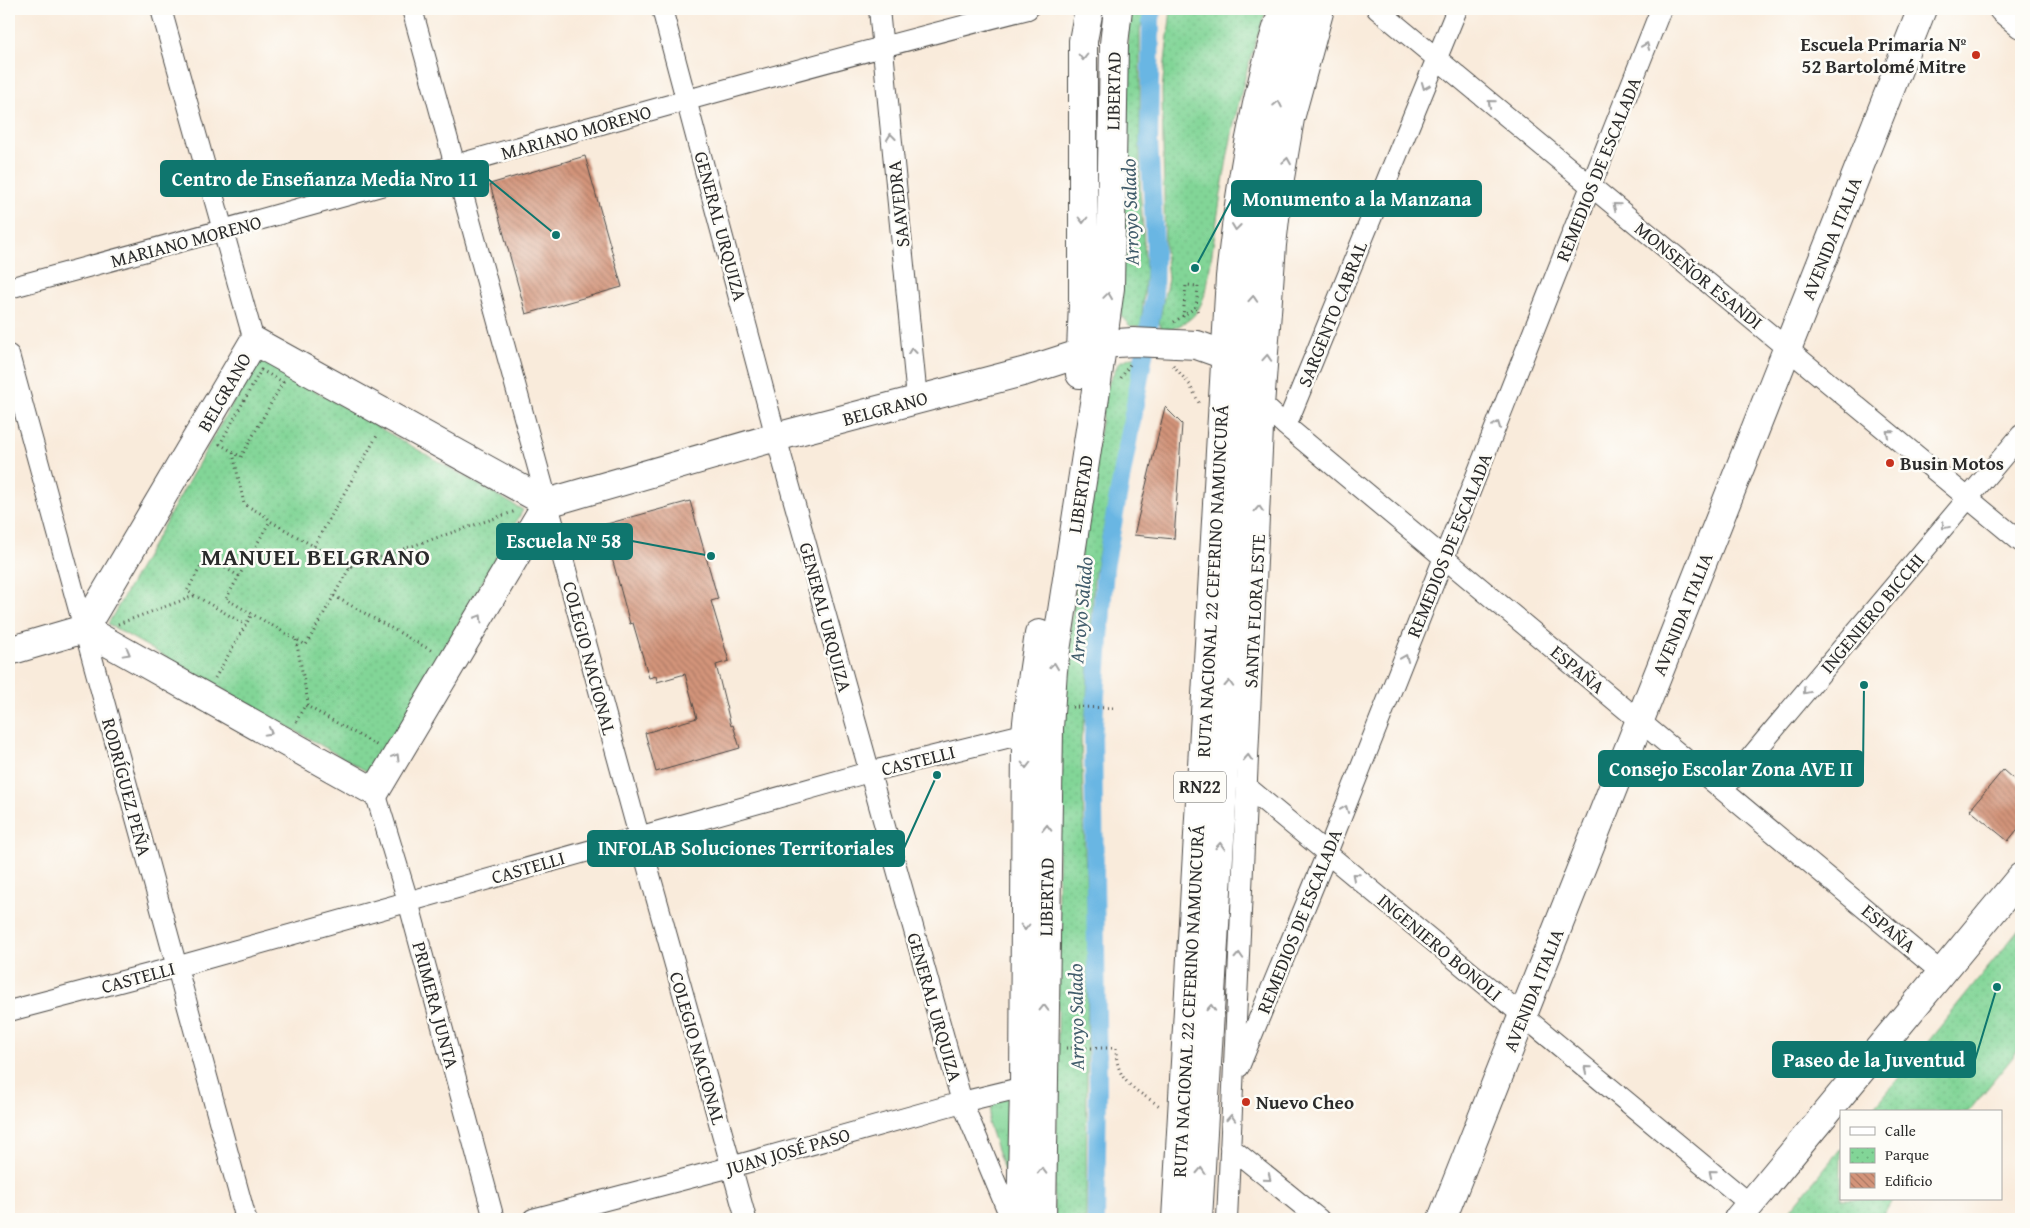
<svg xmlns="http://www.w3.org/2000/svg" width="2030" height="1228" font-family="'Gentium Book Plus',serif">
<defs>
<pattern id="grass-tufts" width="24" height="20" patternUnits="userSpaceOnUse" patternTransform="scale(1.25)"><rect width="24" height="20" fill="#82d597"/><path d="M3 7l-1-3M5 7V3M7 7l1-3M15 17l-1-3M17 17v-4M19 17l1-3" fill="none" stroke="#70b782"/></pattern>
<pattern id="park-dots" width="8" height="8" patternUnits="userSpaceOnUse" patternTransform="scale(1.25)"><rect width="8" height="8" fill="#82d597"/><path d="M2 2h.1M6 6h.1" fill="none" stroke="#70b782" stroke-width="1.8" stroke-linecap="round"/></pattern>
<pattern id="building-back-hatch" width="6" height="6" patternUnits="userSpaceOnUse" patternTransform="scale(1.25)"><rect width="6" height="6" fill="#d3947a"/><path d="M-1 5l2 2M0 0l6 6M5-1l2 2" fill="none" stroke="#ab7964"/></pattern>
</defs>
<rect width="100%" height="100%" fill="#fdfcf7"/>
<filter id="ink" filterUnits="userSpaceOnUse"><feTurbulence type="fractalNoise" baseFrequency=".02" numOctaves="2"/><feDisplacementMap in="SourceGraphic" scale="10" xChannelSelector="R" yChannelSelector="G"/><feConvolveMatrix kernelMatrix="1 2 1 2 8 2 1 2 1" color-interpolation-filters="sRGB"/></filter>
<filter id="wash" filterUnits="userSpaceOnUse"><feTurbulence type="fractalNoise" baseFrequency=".0096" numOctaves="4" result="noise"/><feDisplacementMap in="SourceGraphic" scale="20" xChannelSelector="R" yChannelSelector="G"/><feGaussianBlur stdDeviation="1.12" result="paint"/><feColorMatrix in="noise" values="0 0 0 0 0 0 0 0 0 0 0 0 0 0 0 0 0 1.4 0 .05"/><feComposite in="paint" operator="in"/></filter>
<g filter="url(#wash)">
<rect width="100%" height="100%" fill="#f9ebdb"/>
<path fill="url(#grass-tufts)" stroke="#568061" d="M1007 1097 1013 1103 1010 1188 988 1123 993 1102Z"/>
<path fill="url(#park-dots)" stroke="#568061" d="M1129 9H1145L1140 30V189L1146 272 1141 326H1130L1121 316 1118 303Z
M1171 9H1267C1233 98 1221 193 1207 287 1198 318 1192 320 1163 333L1159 322 1168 279 1165 250 1162 89Z
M1132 357H1143L1128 403 1094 578 1086 711 1081 739 1088 933 1086 1219H1053L1058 1092V707L1106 388 1119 362Z
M258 358 523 510 373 775 108 624Z
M2021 927V1047L1968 1112H1871Z
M1841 1148V1199H1895L1879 1219H1783Z"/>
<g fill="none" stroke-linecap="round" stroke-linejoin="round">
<path stroke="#69b6e3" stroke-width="18" d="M1096 1219 1098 1088 1093 737 1105 568 1154 300 1155 245 1149 142 1151 19 1153 9"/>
</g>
<g id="blocks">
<path fill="url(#building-back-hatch)" d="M585 156 622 287 526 314 490 184Z
M1165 407 1182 424 1174 539 1134 535Z
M690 501 718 599 711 601 729 661 716 665 731 726 733 725 740 748 656 772 645 733 697 718 685 674 657 682 656 676 649 678 633 623 630 624 603 525Z
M2003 770 2021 786V825L2008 841 1970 810Z"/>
</g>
</g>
<g filter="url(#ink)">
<use href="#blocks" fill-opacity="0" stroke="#4a4845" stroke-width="1"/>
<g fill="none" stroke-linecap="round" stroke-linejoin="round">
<g stroke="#4a4845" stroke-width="22">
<path id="street" d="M161 9 254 341
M412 9 639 836 746 1219
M662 9 776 437 962 1102 1011 1219
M879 9 917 399
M1377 9 2021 542
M9 288C349 198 687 96 1028 9
M9 355 246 1219
M1258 398 1264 406 1286 426 1942 973
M1286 426 1457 9
M1246 786 1750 1204
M1723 790 2021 435
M375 792 408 901 494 1219
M9 1011 176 967 869 772 1039 730
M1239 1067 1327 853 1661 9
M1230 1147 1319 1219
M533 1219 731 1167 962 1102 1036 1084
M1227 1219 1264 406 1276 245 1283 184 1294 119 1324 9"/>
</g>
<g stroke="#4a4845" stroke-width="30">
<path id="secondary" d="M2003 9 2021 24
M1080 374 1083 303V41L1089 9
M547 503 776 437 1026 371 1082 353 1101 344 1133 342 1197 345 1225 355
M9 651 84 629 254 341 547 503 375 792 84 629
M1021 1219 1024 1087 1026 732 1030 694 1039 634
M1042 1219 1049 728 1053 670 1095 397 1110 288 1114 44 1118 9
M1442 1219 1922 9
M1738 1219 2021 877"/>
</g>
<g stroke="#4a4845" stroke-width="30">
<path id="highway" d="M1176 1219 1230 277C1240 186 1254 96 1283 9
M1198 1219 1243 441 1258 227 1271 137 1282 88 1306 9"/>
</g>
<path stroke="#4a4845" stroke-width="3" stroke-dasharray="1 4" stroke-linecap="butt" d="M1183 317 1186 285 1198 286 1196 307
M1174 322 1196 307 1198 313
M1173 365 1190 385 1200 405
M261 370 283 382 241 457 220 444Z
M1121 378 1130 364
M233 453 244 504 267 517 270 521
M314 546 378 434
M350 567 270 521 226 599 306 645 350 567 516 511
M239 576 206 557 187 591 246 625
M334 596 434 652
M118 624 194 596
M296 640 309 707
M215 678 252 614
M1072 707 1115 708
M296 722 305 705 378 746
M1066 1048H1116C1116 1083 1135 1089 1161 1107"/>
<use href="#street" stroke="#fff" stroke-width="20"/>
<use href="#secondary" stroke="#fff" stroke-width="28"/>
<use href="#highway" stroke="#fff" stroke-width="28"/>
</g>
<defs><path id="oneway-chevron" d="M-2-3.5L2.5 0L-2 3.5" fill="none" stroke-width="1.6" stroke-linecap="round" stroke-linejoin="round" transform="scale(1.25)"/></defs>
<g stroke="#a0a0a0">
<use href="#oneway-chevron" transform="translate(1646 46) rotate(-68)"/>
<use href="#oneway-chevron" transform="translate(1083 57) rotate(90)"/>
<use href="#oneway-chevron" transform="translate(1425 86) rotate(112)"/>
<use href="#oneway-chevron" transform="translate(1491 103) rotate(-140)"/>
<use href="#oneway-chevron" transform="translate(1278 104) rotate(-78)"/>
<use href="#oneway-chevron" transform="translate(891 137) rotate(-96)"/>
<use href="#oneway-chevron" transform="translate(1287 161) rotate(-81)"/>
<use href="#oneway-chevron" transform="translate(1616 206) rotate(-141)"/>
<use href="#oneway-chevron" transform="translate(1083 220) rotate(90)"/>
<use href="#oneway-chevron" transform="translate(1236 227) rotate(97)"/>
<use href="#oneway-chevron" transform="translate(1108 296) rotate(-82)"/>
<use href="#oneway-chevron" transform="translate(1253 299) rotate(-86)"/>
<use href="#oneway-chevron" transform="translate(912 351) rotate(-96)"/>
<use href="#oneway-chevron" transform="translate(1267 358) rotate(-86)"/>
<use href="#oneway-chevron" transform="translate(1497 425) rotate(-69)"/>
<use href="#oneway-chevron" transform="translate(1889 433) rotate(-140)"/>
<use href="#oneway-chevron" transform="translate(1259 509) rotate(-87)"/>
<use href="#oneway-chevron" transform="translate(1945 526) rotate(130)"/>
<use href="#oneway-chevron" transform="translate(479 618) rotate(-59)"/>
<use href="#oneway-chevron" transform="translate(127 653) rotate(29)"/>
<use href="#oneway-chevron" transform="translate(1405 658) rotate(-68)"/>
<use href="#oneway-chevron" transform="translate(1054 666) rotate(-82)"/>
<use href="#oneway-chevron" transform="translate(1229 684) rotate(-87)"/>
<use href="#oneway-chevron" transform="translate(1806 691) rotate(130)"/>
<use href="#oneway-chevron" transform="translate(269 732) rotate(29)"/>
<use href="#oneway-chevron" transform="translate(396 757) rotate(-59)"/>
<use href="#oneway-chevron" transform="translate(1248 758) rotate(-87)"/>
<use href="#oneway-chevron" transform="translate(1026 765) rotate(90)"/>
<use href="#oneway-chevron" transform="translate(1345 809) rotate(-68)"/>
<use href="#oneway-chevron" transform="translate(1047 828) rotate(-89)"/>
<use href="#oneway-chevron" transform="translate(1220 846) rotate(-87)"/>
<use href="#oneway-chevron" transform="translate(1355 876) rotate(-140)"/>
<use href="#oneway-chevron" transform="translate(1025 927) rotate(90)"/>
<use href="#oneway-chevron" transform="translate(1239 956) rotate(-87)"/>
<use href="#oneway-chevron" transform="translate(1044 1008) rotate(-89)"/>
<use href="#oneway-chevron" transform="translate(1211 1008) rotate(-87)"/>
<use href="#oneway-chevron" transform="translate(1587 1069) rotate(-140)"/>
<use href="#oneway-chevron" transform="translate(1231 1118) rotate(-87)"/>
<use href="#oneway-chevron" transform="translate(1042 1171) rotate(-89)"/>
<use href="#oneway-chevron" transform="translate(1201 1171) rotate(-87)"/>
<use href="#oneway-chevron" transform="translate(1712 1173) rotate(-140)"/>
<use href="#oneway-chevron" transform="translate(1268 1178) rotate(39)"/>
</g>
</g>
<g fill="#c8321e" stroke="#fdfcf7" stroke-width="2">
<circle cx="1976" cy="55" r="5"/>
<circle cx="1890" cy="463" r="5"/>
<circle cx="1246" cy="1102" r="5"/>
</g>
<g text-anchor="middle" stroke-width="5" stroke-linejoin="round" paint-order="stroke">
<rect fill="#fdfcf7" stroke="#6a6a68" stroke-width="1" x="1174" y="771.5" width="52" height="31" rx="4"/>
<g font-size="18" font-weight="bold" fill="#2b2b2b">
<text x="1200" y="793">RN22</text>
</g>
<g font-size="19" font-weight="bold" fill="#2b2b2b" stroke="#fdfcf7" text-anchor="start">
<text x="1966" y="51" text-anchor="end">Escuela Primaria Nº<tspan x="1966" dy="22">52 Bartolomé Mitre</tspan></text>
<text x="1900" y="470">Busin Motos</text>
<text x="1256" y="1109">Nuevo Cheo</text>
</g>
<g font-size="19" fill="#2b2b2b" stroke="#fdfcf7">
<text transform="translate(1113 91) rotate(-89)" y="7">LIBERTAD</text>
<text transform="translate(576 132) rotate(-16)" y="7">MARIANO MORENO</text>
<text transform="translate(1598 169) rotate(-68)" y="7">REMEDIOS DE ESCALADA</text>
<text transform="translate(898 204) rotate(-96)" y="7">SAAVEDRA</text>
<text transform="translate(721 226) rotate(75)" y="7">GENERAL URQUIZA</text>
<text transform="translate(1831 238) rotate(-68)" y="7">AVENIDA ITALIA</text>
<text transform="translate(186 241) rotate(-15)" y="7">MARIANO MORENO</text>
<text transform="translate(1699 275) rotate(39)" y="7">MONSEÑOR ESANDI</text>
<text transform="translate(1332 314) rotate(-68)" y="7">SARGENTO CABRAL</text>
<text transform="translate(224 392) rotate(-60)" y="7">BELGRANO</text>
<text transform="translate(885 408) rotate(-15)" y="7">BELGRANO</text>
<text transform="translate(1080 494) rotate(-81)" y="7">LIBERTAD</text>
<text transform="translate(1449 545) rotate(-68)" y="7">REMEDIOS DE ESCALADA</text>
<text transform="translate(1212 581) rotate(-87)" y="7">RUTA NACIONAL 22 CEFERINO NAMUNCURÁ</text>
<text transform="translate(1254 611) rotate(-87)" y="7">SANTA FLORA ESTE</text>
<text transform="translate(1872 613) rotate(-50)" y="7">INGENIERO BICCHI</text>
<text transform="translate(1682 614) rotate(-68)" y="7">AVENIDA ITALIA</text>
<text transform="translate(826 617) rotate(75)" y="7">GENERAL URQUIZA</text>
<text transform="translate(590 658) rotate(75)" y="7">COLEGIO NACIONAL</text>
<text transform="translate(1578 669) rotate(40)" y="7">ESPAÑA</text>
<text transform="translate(918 760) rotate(-14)" y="7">CASTELLI</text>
<text transform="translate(127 787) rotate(75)" y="7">RODRÍGUEZ PEÑA</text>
<text transform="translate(528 867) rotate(-16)" y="7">CASTELLI</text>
<text transform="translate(1046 897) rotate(-89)" y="7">LIBERTAD</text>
<text transform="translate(1299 921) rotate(-68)" y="7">REMEDIOS DE ESCALADA</text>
<text transform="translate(1889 928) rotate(40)" y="7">ESPAÑA</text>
<text transform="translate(1440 947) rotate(40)" y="7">INGENIERO BONOLI</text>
<text transform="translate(138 977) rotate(-15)" y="7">CASTELLI</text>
<text transform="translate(1533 990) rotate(-68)" y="7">AVENIDA ITALIA</text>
<text transform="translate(1188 1001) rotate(-87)" y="7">RUTA NACIONAL 22 CEFERINO NAMUNCURÁ</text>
<text transform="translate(436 1005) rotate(75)" y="7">PRIMERA JUNTA</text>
<text transform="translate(935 1007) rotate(74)" y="7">GENERAL URQUIZA</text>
<text transform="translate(698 1048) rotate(74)" y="7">COLEGIO NACIONAL</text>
<text transform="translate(788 1151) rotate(-16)" y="7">JUAN JOSÉ PASO</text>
</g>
<g font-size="20" font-style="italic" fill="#415c6b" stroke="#fdfcf7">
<text transform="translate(1130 212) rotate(-92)" y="7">Arroyo Salado</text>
<text transform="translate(1081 610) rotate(-85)" y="7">Arroyo Salado</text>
<text transform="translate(1076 1017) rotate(-91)" y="7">Arroyo Salado</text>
</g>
<g font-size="24" font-weight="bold" letter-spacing="1" fill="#2b2b2b" stroke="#fdfcf7">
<text x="316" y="565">MANUEL BELGRANO</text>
</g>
</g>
<path fill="none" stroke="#0f766e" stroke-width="2" d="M556 235L488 179M1195 268L1232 199M711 556L632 541M1864 685L1863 769M937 775L904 848M1997 987L1975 1060"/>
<g fill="#0f766e" stroke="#fdfcf7" stroke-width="2">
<circle cx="556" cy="235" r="5"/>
<circle cx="1195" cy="268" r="5"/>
<circle cx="711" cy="556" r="5"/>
<circle cx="1864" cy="685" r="5"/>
<circle cx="937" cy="775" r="5"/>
<circle cx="1997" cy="987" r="5"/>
</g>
<g fill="#0f766e" stroke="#0f766e" stroke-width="2">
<rect x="161" y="161" width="327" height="35" rx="5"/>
<rect x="1232" y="181" width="249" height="35" rx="5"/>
<rect x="497" y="524" width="135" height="35" rx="5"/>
<rect x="1599" y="751" width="264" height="35" rx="5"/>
<rect x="588" y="831" width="316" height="35" rx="5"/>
<rect x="1773" y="1042" width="202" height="35" rx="5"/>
</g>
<g font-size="20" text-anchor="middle" font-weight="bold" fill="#fff">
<text x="325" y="186">Centro de Enseñanza Media Nro 11</text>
<text x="1357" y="206">Monumento a la Manzana</text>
<text x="564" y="548">Escuela Nº 58</text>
<text x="1731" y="776">Consejo Escolar Zona AVE II</text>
<text x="746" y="855">INFOLAB Soluciones Territoriales</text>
<text x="1874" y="1067">Paseo de la Juventud</text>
</g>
<rect width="2030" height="1228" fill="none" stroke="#fdfcf7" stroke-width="30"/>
<rect x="1840" y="1110" width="162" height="90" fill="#fdfcf7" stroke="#a9a8a5"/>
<rect x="1850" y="1127" width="25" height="8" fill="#ffffff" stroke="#a9a8a5"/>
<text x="1885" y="1136" font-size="15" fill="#2b2b2b">Calle</text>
<rect x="1850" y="1148" width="25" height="15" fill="url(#park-dots)" stroke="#a9a8a5"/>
<text x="1885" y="1160" font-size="15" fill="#2b2b2b">Parque</text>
<rect x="1850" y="1173" width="25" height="15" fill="url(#building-back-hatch)" stroke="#a9a8a5"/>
<text x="1885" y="1186" font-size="15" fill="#2b2b2b">Edificio</text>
</svg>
